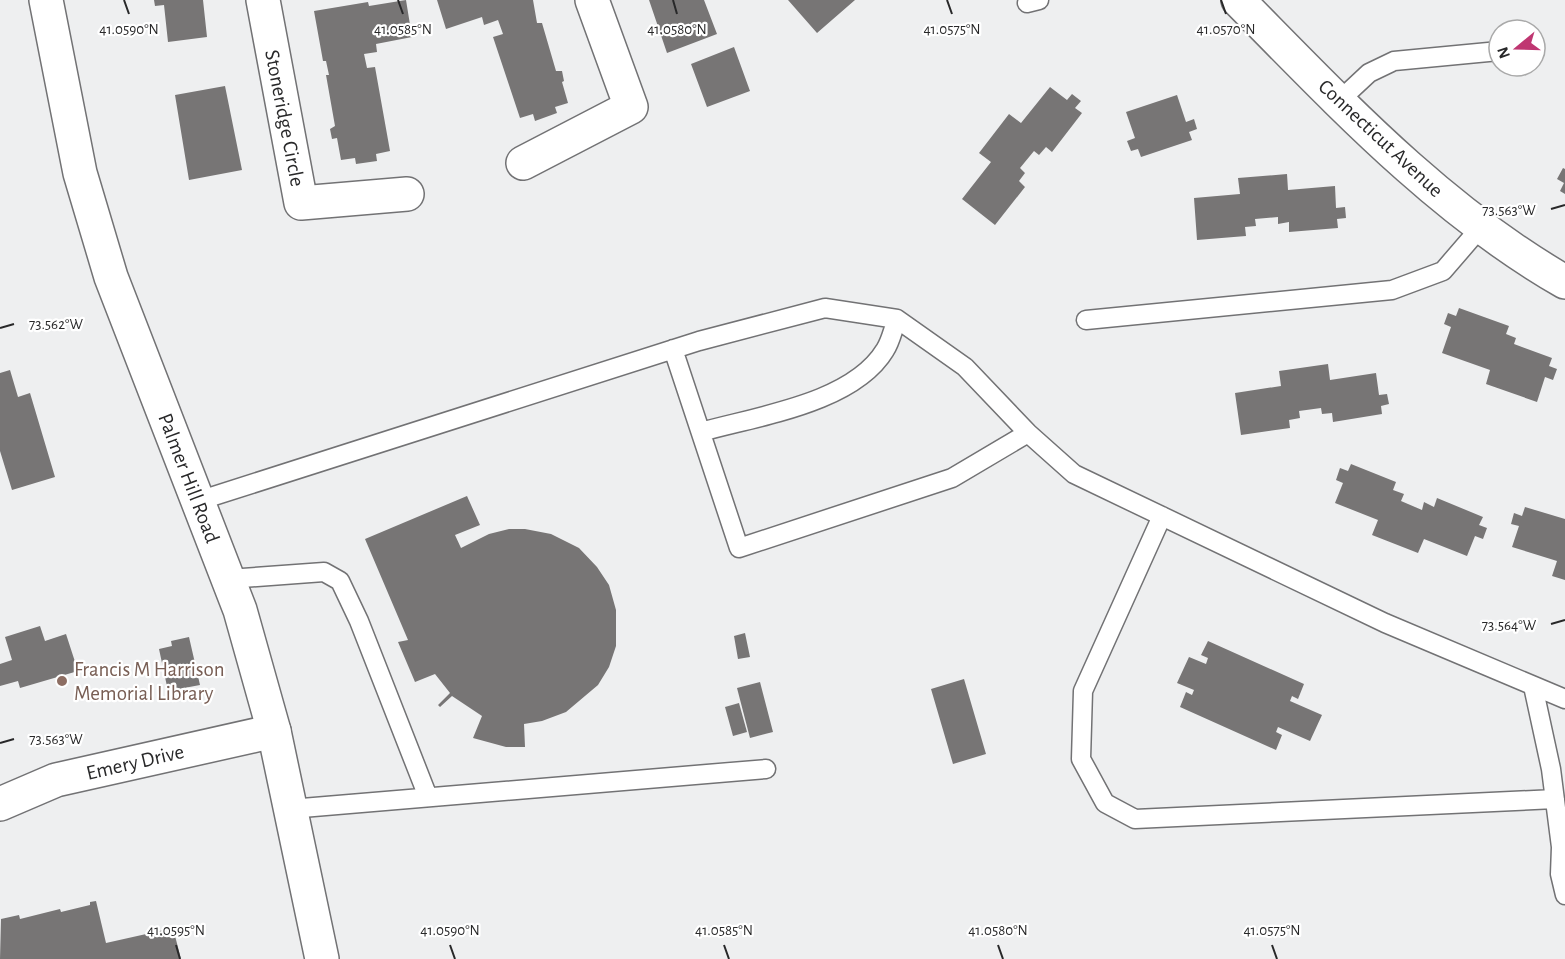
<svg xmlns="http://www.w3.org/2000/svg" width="1565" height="959" font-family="'Alegreya Sans',sans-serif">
<rect width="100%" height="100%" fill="#eeeff0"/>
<path fill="#777575" d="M154 0H203L207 37 168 42 164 5 155 6Z
M406 0 412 37 376 44 377 52 364 54 367 68 375 67 390 151 376 154 377 161 356 164 355 158 341 160 337 138 332 139 330 129 335 126 326 75H329L326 61H323L314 11 368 2 369 6Z
M437 0H533L537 23H542L556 71H562L564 81 562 82 568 103 555 107 557 113 535 121 533 114 520 118 493 37 503 34 498 20 484 25 482 17 446 29Z
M649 0H704L717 34 667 53Z
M788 0H855L817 33Z
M734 47 750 91 707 107 691 64Z
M225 86 242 170 189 180 175 95Z
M1050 87 1067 100 1072 94 1081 101 1075 108 1082 113 1052 152 1046 147 1039 155 1034 151 1020 168 1025 173 1019 181 1025 187 995 225 962 199 991 162 979 153 1009 114 1021 123Z
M1177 95 1186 122 1194 119 1197 129 1189 132 1192 140 1141 157 1138 149 1131 151 1127 141 1135 138 1126 112Z
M1563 168 1565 169V194L1560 191 1564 183 1557 179Z
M1287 174 1288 190 1335 186 1336 208 1345 207 1346 218 1337 219 1338 228 1289 232V222L1278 224V217L1255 219 1256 226 1245 227 1246 236 1197 240 1194 198 1240 194 1238 178Z
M1459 308 1509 326 1506 334 1516 338 1514 344 1552 358 1549 366 1557 369 1553 380 1545 377 1537 402 1486 384 1490 370 1442 353 1451 327 1444 324 1448 313 1456 316Z
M1328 364 1330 380 1376 373 1379 395 1387 394 1389 404 1381 406 1382 414 1333 422 1332 413 1322 414 1321 408 1299 411 1300 418 1289 420 1290 428 1241 435 1235 393 1281 386 1279 371Z
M10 370 18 397 30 393 55 477 12 490 0 451V373Z
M1351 464 1396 482 1393 490 1404 494 1401 501 1422 510 1424 502 1434 507 1437 498 1483 517 1479 525 1487 528 1483 539 1475 536 1467 556 1424 539 1418 553 1372 535 1378 520 1335 503 1343 483 1336 480 1340 468 1348 471Z
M467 496 480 525 455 535 461 548 489 534 509 529H525L551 534 579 548 597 567 609 585 616 610V646L609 667 598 685 566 712 542 721 524 724 525 747H506L473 738 482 716 452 696 440 707 438 705 450 693 435 674 415 682 398 642 408 640 365 539Z
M1525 507 1565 519V580L1552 576 1557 561 1512 547 1519 526 1511 524 1514 513 1522 516Z
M40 626 45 641 66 634 78 671 20 688 18 681 0 686V664L12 660 5 637Z
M745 633 750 657 738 659 734 636Z
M189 637 200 685 168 691 159 649 172 646 171 641Z
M1208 641 1304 684 1298 699 1292 696 1290 701 1322 715 1310 741 1278 727 1276 732 1282 735 1276 750 1180 707 1186 692 1192 695 1194 690 1177 683 1189 657 1206 664 1208 658 1201 655Z
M964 679 986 754 953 764 931 689Z
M760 682 773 732 750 738 737 688Z
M739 703 747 732 733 736 725 707Z
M96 901 106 943 173 928 181 959H0L1 919 19 915 20 919 60 909 61 912 90 905V902Z"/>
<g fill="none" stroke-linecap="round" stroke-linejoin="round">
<g stroke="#727274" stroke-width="21">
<path id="service" d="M1027 3 1039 0
M1339 101 1369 73 1394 61 1499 51
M1086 320 1392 290 1443 271 1480 228
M673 349 739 548 952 478 1028 433
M701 432C758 416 853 403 885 350 891 341 893 329 897 319
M198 501 699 341 825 308 897 319 965 367 1028 433 1074 474 1385 623 1565 699
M1162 516 1083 691 1081 759 1105 803 1135 819 1555 799
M228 579 324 572 340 581 359 621 428 797
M1533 686 1551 769 1561 847
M290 809 766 769
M1565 850 1561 847 1560 874 1565 895"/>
</g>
<g stroke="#727274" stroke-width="36">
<path id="minor" d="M263 0 301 203 407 194
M1238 0C1339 102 1439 210 1565 282
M523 163 631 107 592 0
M0 804 56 780 274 731"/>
</g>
<g stroke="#727274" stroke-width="36">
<path id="secondary" d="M46 0 80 173 111 277 240 610 274 731 322 959"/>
</g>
<use href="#service" stroke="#fff" stroke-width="18"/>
<use href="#minor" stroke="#fff" stroke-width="33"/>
<use href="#secondary" stroke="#fff" stroke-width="33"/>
</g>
<path fill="none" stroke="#282829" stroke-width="2" d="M124 0 129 14M398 0 403 14M673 0 677 14M947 0 952 14M1221 0 1226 14M1551 209 1565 205M0 328 14 324M1551 624 1565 620M0 743 14 739M176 945 180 959M450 945 455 959M724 945 729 959M998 945 1003 959M1272 945 1277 959"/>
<circle fill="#8d6e63" stroke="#fff" stroke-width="2" cx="62" cy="681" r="6"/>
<g text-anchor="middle" stroke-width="4.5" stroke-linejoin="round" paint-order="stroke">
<g font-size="21" fill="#282829" stroke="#fff">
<text transform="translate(285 118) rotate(79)" y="7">Stoneridge Circle</text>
<text transform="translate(1381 138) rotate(43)" y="7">Connecticut Avenue</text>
<text transform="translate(189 478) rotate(69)" y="7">Palmer Hill Road</text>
<text transform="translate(135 762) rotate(-13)" y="7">Emery Drive</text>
</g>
<g font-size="21" fill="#785e54" stroke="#fff" text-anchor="start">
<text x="74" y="676">Francis M Harrison<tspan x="74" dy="24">Memorial Library</tspan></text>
</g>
</g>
<g font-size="15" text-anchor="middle" fill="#282829" stroke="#fff" stroke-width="4.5" stroke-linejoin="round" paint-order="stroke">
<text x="129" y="34">41.0590°N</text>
<text x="403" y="34">41.0585°N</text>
<text x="677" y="34">41.0580°N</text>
<text x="952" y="34">41.0575°N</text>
<text x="1226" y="34">41.0570°N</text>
<text x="1509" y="215">73.563°W</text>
<text x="56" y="329">73.562°W</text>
<text x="1509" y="630">73.564°W</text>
<text x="56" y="744">73.563°W</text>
<text x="176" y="935">41.0595°N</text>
<text x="450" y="935">41.0590°N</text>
<text x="724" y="935">41.0585°N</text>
<text x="998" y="935">41.0580°N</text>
<text x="1272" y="935">41.0575°N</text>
</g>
<g transform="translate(1517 48) rotate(251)"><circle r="28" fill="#ffffff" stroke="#a9a9a9" stroke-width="1.5"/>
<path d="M0-4.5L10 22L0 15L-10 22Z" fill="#bf3671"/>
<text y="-9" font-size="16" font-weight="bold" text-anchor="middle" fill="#282829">N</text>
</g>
</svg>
